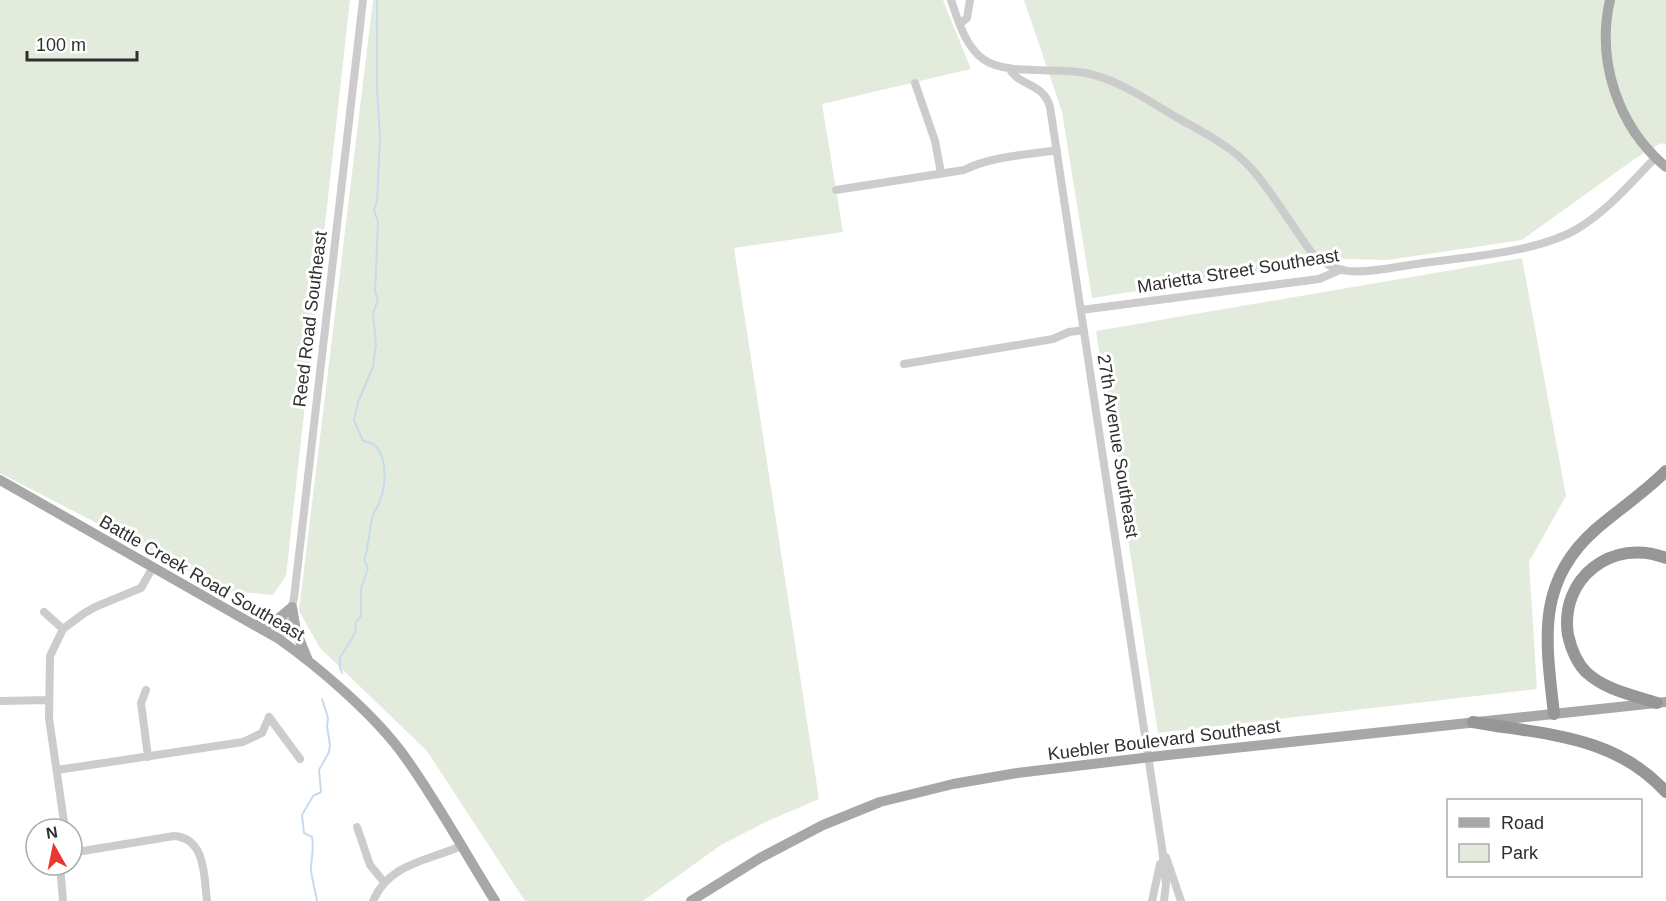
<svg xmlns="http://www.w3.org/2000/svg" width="1666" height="901" font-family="Arial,sans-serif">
<rect width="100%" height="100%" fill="#fff"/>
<path fill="#e3ecdc" d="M0 0H350L286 576 273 595 228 591 0 473Z
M373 0H943L971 69 822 104 843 232 734 248 819 799 770 820 721 845 643 901H525L427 751 320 648 299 611Z
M1024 0H1666V145L1661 143 1636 158 1522 240 1388 260 1344 259 1092 298 1062 112Z
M1522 258 1566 496 1529 562 1537 689 1158 733 1096 331Z"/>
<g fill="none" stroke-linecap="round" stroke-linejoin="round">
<path stroke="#c8daec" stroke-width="2" d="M342 673 340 668V658L355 633 356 622 361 616V589L368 568 364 560C369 547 369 531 372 518 374 511 378 507 380 501 387 483 389 443 363 441L354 420 358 402 373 367 376 344 373 314 378 299 375 292 378 222 374 210 377 202 380 137 377 88V0
M317 901C316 893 310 872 311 867 312 856 314 848 312 837L304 833 302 815 313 796 321 792 319 770 329 752 330 745 327 726 328 718 322 699"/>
<path stroke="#ccc" stroke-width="8" d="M951 0C958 20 965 46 983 59 1006 76 1057 67 1086 73 1119 80 1147 100 1176 117 1202 132 1230 145 1251 168 1274 194 1291 225 1312 253 1322 263 1334 269 1348 271 1370 273 1395 267 1416 264 1464 257 1536 253 1577 229 1607 211 1631 183 1655 158
M960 24 967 18 970 0
M1009 68C1019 87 1043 82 1050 107L1162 848 1166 884 1164 901
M915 83 935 141 941 173
M836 190 964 170C992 156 1026 155 1057 150
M1081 310 1319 279 1340 270
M904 364 1053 339 1069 332 1084 330
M44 612 63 629
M279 639 289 618 294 598 363 0
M146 690 141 703 148 757
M0 701 49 700
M269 717 300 759
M57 770 243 742 262 733 269 717
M357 827 370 865 384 882
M65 829 49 718 50 656 63 629 83 614 95 607 141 588 153 567
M72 850 83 851 174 836C206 838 204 877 207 901
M1166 857 1181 901
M60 865 63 901
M373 901C389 863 428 861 461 846
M1152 901 1160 864"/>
<path stroke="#a7a7a7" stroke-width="10" d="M1610 0C1596 61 1618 127 1666 167
M0 480 279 639C320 668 376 716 405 757 438 803 465 853 495 901
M292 607 296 631 307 658
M254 625 273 623 292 607
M691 901 760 858 823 825 880 802 953 784 1017 773 1168 755 1666 702"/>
<path stroke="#969696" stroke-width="12" d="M1657 703C1633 695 1605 690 1586 672 1576 662 1571 648 1568 635 1559 578 1613 537 1666 558
M1554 714C1546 642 1535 583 1595 530 1618 510 1644 493 1666 471
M1473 722C1544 735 1613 734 1666 792"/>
</g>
<g text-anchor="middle" stroke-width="6" stroke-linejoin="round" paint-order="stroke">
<g font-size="18" fill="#2f2f2f" stroke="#fff">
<text transform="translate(1238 271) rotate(-9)" y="6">Marietta Street Southeast</text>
<text transform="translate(310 319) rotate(-83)" y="6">Reed Road Southeast</text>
<text transform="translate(1118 446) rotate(81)" y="6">27th Avenue Southeast</text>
<text transform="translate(202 578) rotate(30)" y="6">Battle Creek Road Southeast</text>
<text transform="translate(1164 740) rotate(-7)" y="6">Kuebler Boulevard Southeast</text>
</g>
</g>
<rect x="1447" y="799" width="195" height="78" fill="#ffffff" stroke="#acacac" stroke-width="1.5"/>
<rect x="1459" y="818" width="30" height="9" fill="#a7a7a7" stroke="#acacac" stroke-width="1.5"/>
<text x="1501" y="829" font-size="18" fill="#2f2f2f">Road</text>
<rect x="1459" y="844" width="30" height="18" fill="#e3ecdc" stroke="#acacac" stroke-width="1.5"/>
<text x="1501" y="859" font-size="18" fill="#2f2f2f">Park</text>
<g transform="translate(54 847) rotate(351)"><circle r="28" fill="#ffffff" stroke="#acacac" stroke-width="1.5"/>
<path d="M0-4.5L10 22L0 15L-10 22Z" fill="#e9362e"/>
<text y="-9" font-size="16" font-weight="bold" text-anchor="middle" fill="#2f2f2f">N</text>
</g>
<path d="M27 51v9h110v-9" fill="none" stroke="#2f2f2f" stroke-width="3"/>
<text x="36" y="51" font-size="18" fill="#2f2f2f" stroke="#ffffff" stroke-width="4.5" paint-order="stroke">100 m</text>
</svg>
